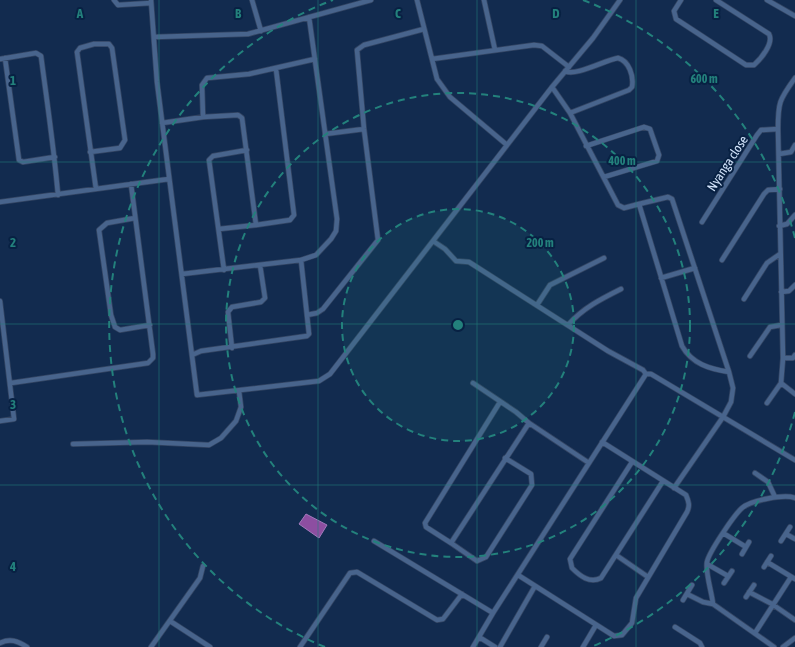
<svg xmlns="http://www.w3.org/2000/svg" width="795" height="647" font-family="'Asap Condensed',sans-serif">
<rect width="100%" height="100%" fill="#122b4f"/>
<path fill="#8d4ea1" stroke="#a27bbc" d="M306 514 327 525 319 538 299 524Z"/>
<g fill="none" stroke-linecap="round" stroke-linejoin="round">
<g stroke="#334563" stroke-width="6">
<path id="street" d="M114 0 118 5 151 3
M151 0 157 82 197 395 319 381 330 374 552 87 593 38 620 0
M252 0 261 31
M417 0 437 79 450 97 507 145
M484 0 495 50
M681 0 674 11 676 19 746 65H754C761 59 774 43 769 34L716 0
M767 0 795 16
M154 37 248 34 371 0
M5 58 19 160 23 162 55 157
M0 59 36 53 41 56C47 102 54 148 58 195
M432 59 534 45 542 46 569 67
M565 71C575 77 605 60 618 58 629 61 634 76 632 87L629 90 570 113
M795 78C779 100 778 103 778 129L783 358 781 383 795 394
M552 87 570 113 618 205 624 208 639 204 682 346C692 364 710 369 729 372
M203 117 202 85 207 78 249 74 315 59
M162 123 203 117 238 115 242 118 256 225 290 220 294 215 276 69
M325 134 364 129
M586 146 644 127 650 129 659 155 657 161 604 177
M90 152 120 148 125 140 112 48 109 44H94L80 48 77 52 96 189
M779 154 791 152 795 145
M0 202 169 179
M639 204 668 197 672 199 729 372 733 388 731 402 723 417 674 488
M135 218 107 223 99 230 111 315 115 327 120 330 150 325
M702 222 757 135 761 130 778 129
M779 226 787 224 795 215
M219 229 256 225
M433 241 445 249 456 261 469 262 608 351 643 370 646 374
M722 260 764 194 768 190 780 189
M224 270 209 160 213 156 247 150
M182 274 301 260 316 255 331 239 336 231 337 219 309 17
M661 278 695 268
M781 292 789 291 795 285
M744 299 767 263 780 254
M0 301 14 419 0 421
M537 305 550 285 604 258
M307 315 317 313 323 309 378 240 364 129 357 50 364 45 424 29
M568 325C583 308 601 299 621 289
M232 348 228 312 232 307 261 302 265 298 260 265
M192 355 201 351 307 336 309 334 301 260
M750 356 770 327 781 325
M783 358H793L795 355
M11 383 148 363 153 358V354L131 184
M473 383 516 412 529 423
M767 403 781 383
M73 444 147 442 209 445 221 438 236 421 241 407 239 391
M505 458 531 474 532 485 486 557 477 561 451 543 529 423 589 463
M632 462 570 559 572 568C580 576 590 584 601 578L663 481
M755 473 768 482 775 497
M723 533 746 547
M786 534 795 539
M374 541 493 613
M781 541 790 527
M451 543 426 527 425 523 500 402
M742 554 749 542
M616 555 648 577
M767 562 795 579
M707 564 728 576
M764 567 771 556
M518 575 614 636 622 635 632 623 636 598 687 512C690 506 689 502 686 495L602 442
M724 583 732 571
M749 592 772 604 795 620
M687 594 703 602 713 604 774 647
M746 597 754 585
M683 600 692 585
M713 604C712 593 705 572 707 562 709 552 734 515 742 508 751 500 785 494 795 498
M170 621 210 647
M675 627 700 643 702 647
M755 633 791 577
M479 637 495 647
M0 643C10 638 18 641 27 647
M151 647 200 578 203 566
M300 647 350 573 357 572 437 620 443 619 462 594
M473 647 493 613 646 374H651L795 460
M500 647 535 586
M541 647 547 637
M583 647 596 625
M783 647 795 638"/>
</g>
<use href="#street" stroke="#48648c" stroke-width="4.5"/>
</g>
<path fill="none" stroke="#23817c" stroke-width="1" stroke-opacity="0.55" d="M159 0V647M318 0V647M477 0V647M636 0V647M0 162H795M0 324H795M0 485H795"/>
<circle cx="458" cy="325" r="116" fill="#23817c" fill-opacity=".12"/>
<g fill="none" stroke="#23817c" stroke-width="2" stroke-dasharray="7 5">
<circle cx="458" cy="325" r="116"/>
<circle cx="458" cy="325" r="232"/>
<path d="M795 412A348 348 0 0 1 591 647M325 647A348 348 0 0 1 333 0M583 0A348 348 0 0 1 795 238"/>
</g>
<g text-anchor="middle" stroke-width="4" stroke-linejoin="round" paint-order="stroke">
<g font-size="13" fill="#d4e5fc" stroke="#082143">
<text transform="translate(727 163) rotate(-57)" y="5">Nyanga close</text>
</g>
</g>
<g font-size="13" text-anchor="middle" font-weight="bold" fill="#23817c" stroke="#082143" stroke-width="4" stroke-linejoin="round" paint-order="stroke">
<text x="80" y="18">A</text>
<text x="238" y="18">B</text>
<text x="398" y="18">C</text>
<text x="556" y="18">D</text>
<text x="716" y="18">E</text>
<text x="13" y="85">1</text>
<text x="13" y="247">2</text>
<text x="13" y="409">3</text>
<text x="13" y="571">4</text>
</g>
<circle cx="458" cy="325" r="6" fill="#23817c" stroke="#082143" stroke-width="2"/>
<g font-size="12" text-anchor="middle" font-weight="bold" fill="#23817c" stroke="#082143" stroke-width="4" stroke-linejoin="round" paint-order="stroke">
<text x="704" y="83">600 m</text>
<text x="622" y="165">400 m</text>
<text x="540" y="247">200 m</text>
</g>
</svg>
